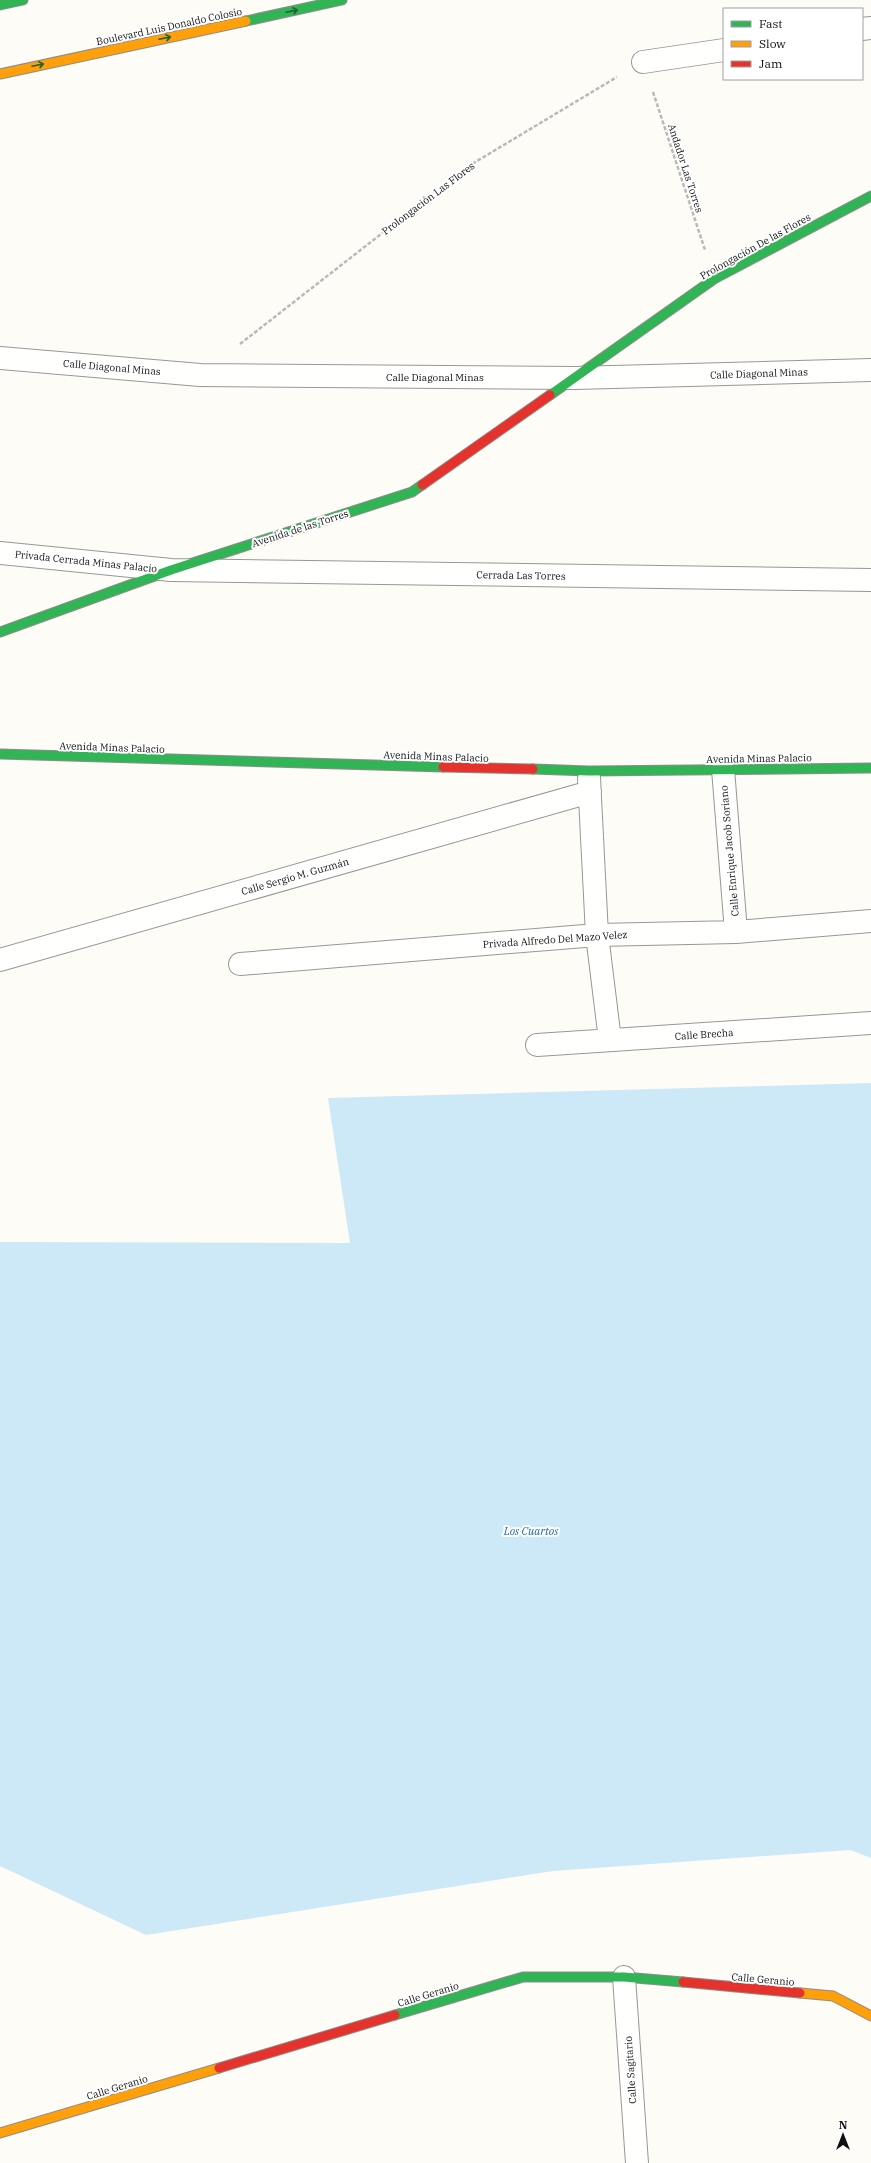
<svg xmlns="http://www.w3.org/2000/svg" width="871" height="2163" font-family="'IBM Plex Serif',serif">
<rect width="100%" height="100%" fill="#fdfcf7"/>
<path fill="#cde8f7" d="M871 1083V1858L850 1850 553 1871 146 1935 0 1866V1242L350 1243 328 1098Z"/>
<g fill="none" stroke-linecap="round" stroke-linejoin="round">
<g stroke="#979795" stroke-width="24">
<path id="street" d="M862 29 871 28
M643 62 724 50
M0 358 200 375 575 378 871 370
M0 553 171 570 871 580
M723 769 736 932
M589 778 597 935 610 1040
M0 960 590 792
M240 964 597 935 736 932 871 921
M537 1045 871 1023
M624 1977 637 2163"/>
</g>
<g stroke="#8e8d8b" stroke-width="11">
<path id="fast" d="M0 5 23 0
M246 21 342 0
M550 395 714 279 871 196
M0 632 171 570 412 492 422 485
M0 754 443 767
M533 769 589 771 871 768
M395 2015 523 1977H624L683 1982"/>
</g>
<g stroke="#8e8d8b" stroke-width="11">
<path id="slow" d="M0 74 246 21
M800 1993 833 1996 871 2016
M0 2133 219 2068"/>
</g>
<g stroke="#8e8d8b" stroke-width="11">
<path id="jam" d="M422 485 550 395
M443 767 533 769
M683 1982 800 1993
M219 2068 395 2015"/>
</g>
<path stroke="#b9b9b8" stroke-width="2.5" stroke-dasharray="4 2" stroke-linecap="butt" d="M653 92 705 250
M240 344 467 167 617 77"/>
<use href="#street" stroke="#fffffe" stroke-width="22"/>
<use href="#fast" stroke="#30b455" stroke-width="9"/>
<use href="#slow" stroke="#ff9f0a" stroke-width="9"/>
<use href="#jam" stroke="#e5322d" stroke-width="9"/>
</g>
<defs><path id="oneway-shaft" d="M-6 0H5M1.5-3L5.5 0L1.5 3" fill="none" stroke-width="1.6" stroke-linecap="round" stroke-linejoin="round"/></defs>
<g stroke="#206233">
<use href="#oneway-shaft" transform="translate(292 11) rotate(-12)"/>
<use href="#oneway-shaft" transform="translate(165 38) rotate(-12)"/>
<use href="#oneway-shaft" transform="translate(38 65) rotate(-12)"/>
</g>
<g text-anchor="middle" stroke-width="4" stroke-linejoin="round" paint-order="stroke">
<g font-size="10" fill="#111" stroke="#fff">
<text transform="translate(169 26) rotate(-12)" y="4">Boulevard Luis Donaldo Colosio</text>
<text transform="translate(686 168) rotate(72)" y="4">Andador Las Torres</text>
<text transform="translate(428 198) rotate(-37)" y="4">Prolongación Las Flores</text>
<text transform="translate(755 246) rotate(-29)" y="4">Prolongación De las Flores</text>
<text transform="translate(112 367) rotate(5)" y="4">Calle Diagonal Minas</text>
<text transform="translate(759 373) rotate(-2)" y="4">Calle Diagonal Minas</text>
<text x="435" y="381">Calle Diagonal Minas</text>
<text transform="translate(300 528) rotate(-18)" y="4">Avenida de las Torres</text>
<text transform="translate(86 561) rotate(6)" y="4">Privada Cerrada Minas Palacio</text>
<text transform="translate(521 575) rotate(1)" y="4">Cerrada Las Torres</text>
<text transform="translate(112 747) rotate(2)" y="4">Avenida Minas Palacio</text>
<text transform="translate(436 756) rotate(2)" y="4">Avenida Minas Palacio</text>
<text transform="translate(759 758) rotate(-1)" y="4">Avenida Minas Palacio</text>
<text transform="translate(729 851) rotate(-95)" y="4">Calle Enrique Jacob Soriano</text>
<text transform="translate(295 876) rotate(-16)" y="4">Calle Sergio M. Guzmán</text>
<text transform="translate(555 939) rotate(-4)" y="4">Privada Alfredo Del Mazo Velez</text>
<text transform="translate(704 1034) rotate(-4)" y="4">Calle Brecha</text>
<text transform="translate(763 1979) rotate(5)" y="4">Calle Geranio</text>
<text transform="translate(428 1994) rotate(-17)" y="4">Calle Geranio</text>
<text transform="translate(630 2070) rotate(-94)" y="4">Calle Sagitario</text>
<text transform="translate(117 2087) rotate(-17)" y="4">Calle Geranio</text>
</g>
<g font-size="11" font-style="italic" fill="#1768a6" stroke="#fff">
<text x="531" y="1535">Los Cuartos</text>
</g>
</g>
<rect x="723" y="8" width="140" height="72" fill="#ffffff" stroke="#a0a0a0"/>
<rect x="731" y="21" width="20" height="6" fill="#30b455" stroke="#a0a0a0"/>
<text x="759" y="28" font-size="12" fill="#111111">Fast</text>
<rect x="731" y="41" width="20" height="6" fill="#ff9f0a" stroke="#a0a0a0"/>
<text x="759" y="48" font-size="12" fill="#111111">Slow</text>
<rect x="731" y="61" width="20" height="6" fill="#e5322d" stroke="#a0a0a0"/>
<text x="759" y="68" font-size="12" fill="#111111">Jam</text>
<g transform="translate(843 2135)" stroke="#ffffff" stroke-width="3" paint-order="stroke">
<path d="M0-3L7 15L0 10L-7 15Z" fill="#111111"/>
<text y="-6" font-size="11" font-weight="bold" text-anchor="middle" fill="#111111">N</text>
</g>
</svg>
